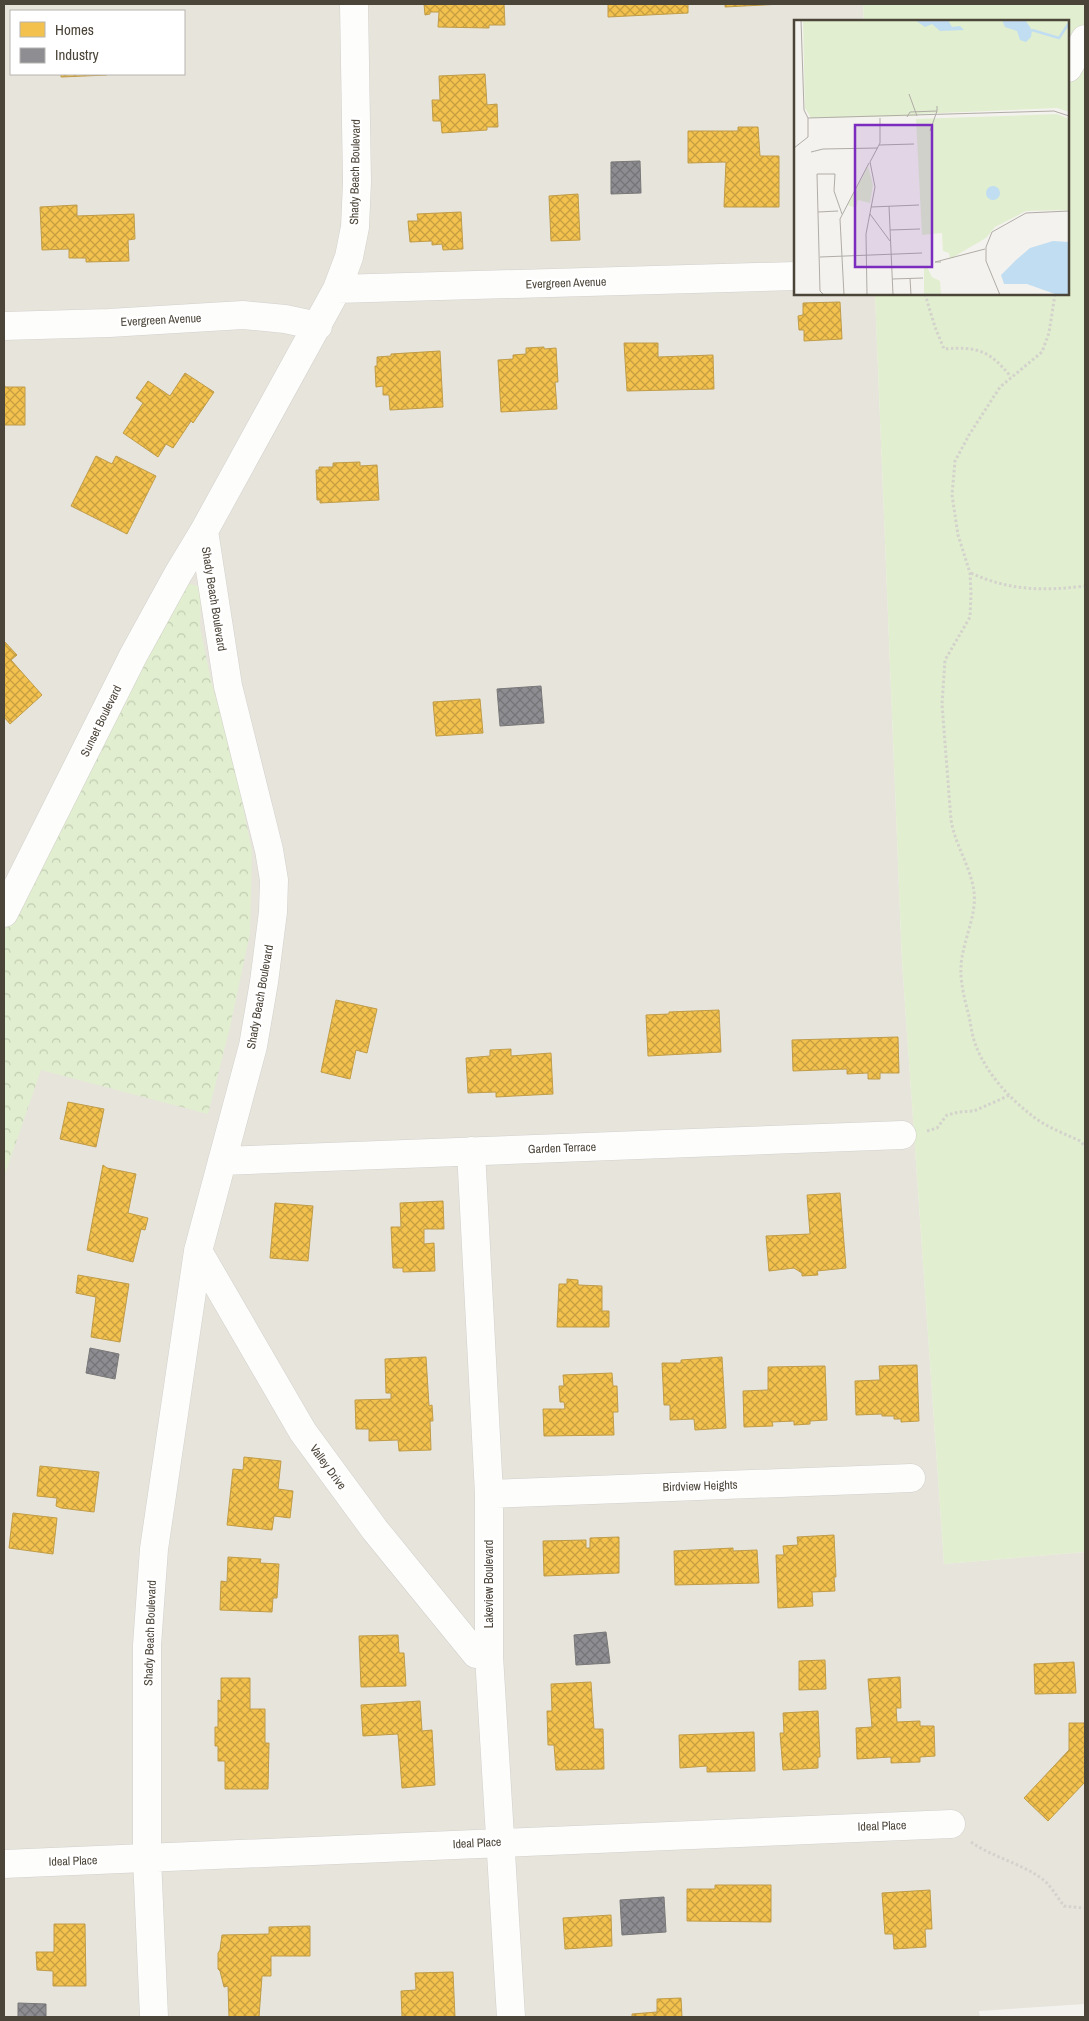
<svg xmlns="http://www.w3.org/2000/svg" width="1089" height="2021" font-family="'Archivo Narrow',sans-serif">
<defs>
<pattern id="forest-crowns" width="20" height="18" patternUnits="userSpaceOnUse" patternTransform="scale(1.25)"><rect width="20" height="18" fill="#e1eecf"/><path d="M2 6a3 3 0 1 1 6 0M12 15a3 3 0 1 1 6 0" fill="none" stroke="#c3cdb2"/></pattern>
<pattern id="homes-cross-hatch" width="8" height="8" patternUnits="userSpaceOnUse" patternTransform="scale(1.25)"><rect width="8" height="8" fill="#f2c14e"/><path d="M0 0l8 8M0 8l8-8" fill="none" stroke="#c69e42"/></pattern>
<pattern id="industry-cross-hatch" width="8" height="8" patternUnits="userSpaceOnUse" patternTransform="scale(1.25)"><rect width="8" height="8" fill="#8d8d92"/><path d="M0 0l8 8M0 8l8-8" fill="none" stroke="#757578"/></pattern>
</defs>
<rect width="100%" height="100%" fill="#f4f2ee"/>
<path fill="#e7e4dc" fill-rule="evenodd" d="M4 4H863L864 21H795V294H875L902 961 944 1564 1085 1552V2004L979 2011 980 2017H4ZM11 11H184V74H11Z"/>
<path fill="#e1eecf" d="M863 4H1085V1552L944 1564 902 961 875 294H1068V21H864Z"/>
<path fill="url(#forest-crowns)" d="M182 582 201 587 200 627 210 676 237 777 252 851 250 933 230 1027 208 1114 41 1070 4 1177V932Z"/>
<path fill="url(#homes-cross-hatch)" stroke="#c09c48" d="M424 4H504L505 25H489V28L438 27 439 12H430V14L425 15Z
M608 4H688V13L608 17Z
M725 4H782L725 7Z
M61 74H107V75L61 77Z
M485 74 487 105 497 104 498 127H487V130L442 133 441 121H433L432 100H440L439 76Z
M738 127H758L760 156H779V207H724L726 162 688 163V131H738Z
M578 194 580 240 551 241 549 196Z
M77 205V216L134 214 135 239 128 240 129 261 86 262V258H69V249L42 250 40 207Z
M461 212 463 249 443 250 442 244 432 245V241L410 242 408 221H418L417 214Z
M840 302 842 339 804 341V330H799L798 316 803 315V303Z
M624 343H658V357L713 355 714 389 627 391Z
M544 347V349L556 348 558 382H555L557 409 501 412 498 360 513 359V355L526 354V348Z
M440 351 443 407 390 410 389 395H383V386L376 387 375 366H377V357L391 356V354Z
M185 373 214 392 193 423 191 421 173 448 166 444 158 457 123 433 143 403 136 398 148 381 170 396Z
M4 383 5 387H25V425H4Z
M96 456 112 464 116 456 156 476 127 534 71 506Z
M360 462V466L377 465 379 500 320 503V500H317L316 470H319V467H333V463Z
M4 641 17 655 11 660 42 695 10 724 4 717Z
M480 699 483 733 436 736 433 702Z
M336 1000 377 1009 367 1053 356 1050 350 1079 321 1072Z
M719 1010 721 1052 648 1056 646 1015 669 1014V1012Z
M898 1037 899 1073H880V1079H868V1073L847 1074V1069L793 1071 792 1040Z
M511 1049V1056L551 1053 553 1094 496 1097V1092L468 1093 466 1058 490 1056V1050Z
M68 1102 104 1109 96 1147 60 1139Z
M103 1165 107 1168 136 1174 128 1213 148 1218 145 1230 141 1229 133 1262 87 1250Z
M840 1193 846 1268 817 1271 818 1275 802 1276V1273L794 1268 769 1271 766 1236 810 1234 807 1195Z
M443 1201 444 1229H424V1244L434 1243 435 1271 403 1272V1268H393L391 1227H401L400 1203Z
M275 1203 313 1206 308 1261 270 1258Z
M78 1275 129 1284 120 1342 91 1337 96 1297 76 1293Z
M567 1279 578 1280V1285L602 1286V1311H609V1327H557L559 1284H567Z
M426 1357 429 1406 432 1405 433 1421H430L431 1450 399 1451 398 1440 369 1441V1429H356L355 1400 391 1399V1393H386L385 1359Z
M722 1357 726 1428 695 1430 694 1419 670 1420V1405H664L662 1363H681V1360Z
M917 1365 919 1421 901 1422V1419H894V1416H882V1414L856 1415 855 1381 880 1380 879 1366Z
M825 1366 827 1420 810 1421V1424L794 1425V1421L772 1422 773 1426 744 1427 743 1391 768 1390V1367Z
M612 1373 613 1386H617L618 1412H613L614 1435 544 1436 543 1409H565L564 1402H560L559 1386H564L563 1375Z
M244 1457 281 1461 278 1489 293 1491 290 1518 274 1516 272 1530 227 1525 233 1469 243 1470Z
M40 1466 99 1472 94 1512 61 1508 56 1506 57 1498 37 1496Z
M13 1513 57 1518 53 1554 9 1548Z
M834 1535 836 1577H834L835 1591 812 1592 813 1606 778 1608 776 1555H784L783 1546 798 1545 797 1537Z
M619 1537V1573L544 1576 543 1541 586 1540V1548H590V1538Z
M733 1548V1551L757 1550 759 1583 675 1585 674 1551Z
M228 1557 261 1559 260 1563 279 1564 277 1598H273L272 1612 220 1610 221 1581 227 1582Z
M398 1635 399 1653H404L406 1686 361 1687 359 1636Z
M825 1660 826 1689 799 1690V1661Z
M1074 1662 1076 1693 1035 1694 1034 1664Z
M900 1677 901 1708H896L897 1722 920 1721V1726H934L935 1756 920 1757V1762L891 1763V1757L857 1759 856 1728 872 1727 868 1679Z
M221 1678H250V1709H265V1743H269L268 1789H225V1761H218V1746H215V1727H218V1700L221 1701Z
M591 1682 594 1729H603L604 1769 556 1770 554 1745H548L547 1711H552L551 1684Z
M420 1701 422 1731 432 1730 435 1785 402 1788 398 1734 363 1736 361 1705Z
M818 1711 820 1757H818V1768L783 1770 780 1733H784L783 1713Z
M1069 1723H1085V1782L1048 1821 1024 1798 1069 1750Z
M754 1732 755 1771 707 1772V1766L680 1768 679 1735Z
M715 1885H771V1922L687 1921V1889H715Z
M930 1890 932 1929H925L926 1947 894 1949 893 1934H885L882 1893Z
M611 1915 612 1946 565 1949 563 1918Z
M54 1924H85L86 1986H53V1971L37 1970 36 1952H54Z
M310 1926V1956H271V1976H262L259 2017H229L228 1986 224 1987 220 1971 218 1969V1953L220 1950 222 1935 269 1934V1927Z
M453 1972 455 2017H402L401 1991 416 1990 415 1973Z
M681 1998 682 2017H632V2014L657 2012V1999Z"/>
<path fill="url(#industry-cross-hatch)" stroke="#797777" d="M640 161 641 193 611 194V162Z
M541 686 544 723 500 726 497 689Z
M90 1348 119 1354 115 1379 86 1373Z
M606 1632 610 1663 576 1665 574 1635Z
M664 1897 666 1932 622 1935 620 1900Z
M18 2003 46 2004V2017H18Z"/>
<g fill="none" stroke-linecap="round" stroke-linejoin="round">
<g stroke="#d2d0cb" stroke-width="29">
<path id="minor" d="M1068 68 1085 39
M337 289 795 276
M4 326 109 323 243 315 285 319 318 326
M4 913 133 656 178 574 204 531
M471 1151 489 1494V1656L511 2017
M222 1161 902 1135
M198 1251 303 1432 375 1530 476 1654 489 1656
M489 1494 911 1478
M4 1864 951 1824
M154 2017 147 1858V1645L154 1549 198 1251 253 1046 264 982 273 912 274 880 269 850 228 686 204 531 337 289 349 257 355 227 357 182 354 4"/>
</g>
<path stroke="#d3d2cc" stroke-width="3" stroke-dasharray="2.5 2.5" stroke-linecap="butt" d="M925 294 935 327 944 349C978 346 990 351 1011 377
M1055 294 1049 333 1042 352 1000 387 969 435 955 461 952 495 958 535 970 573 971 593 970 617 945 660 942 704 951 820C955 845 971 867 974 892 977 916 962 942 961 967 960 982 965 1001 969 1016 971 1026 972 1036 976 1046 986 1072 1008 1097 1030 1114 1044 1126 1063 1133 1080 1141L1085 1146
M971 573C1010 591 1044 591 1085 586
M927 1131 937 1128 947 1115 959 1112 974 1111 1010 1095
M971 1842C992 1857 1020 1863 1041 1878 1050 1884 1057 1897 1064 1906L1085 1908"/>
<use href="#minor" stroke="#fdfdfc" stroke-width="28"/>
</g>
<g text-anchor="middle" stroke-width="5" stroke-linejoin="round" paint-order="stroke">
<g font-size="12" fill="#4b4439" stroke="#fff">
<text transform="translate(355 172) rotate(-89)" y="4">Shady Beach Boulevard</text>
<text transform="translate(566 283) rotate(-2)" y="4">Evergreen Avenue</text>
<text transform="translate(161 320) rotate(-3)" y="4">Evergreen Avenue</text>
<text transform="translate(214 599) rotate(81)" y="4">Shady Beach Boulevard</text>
<text transform="translate(101 721) rotate(-64)" y="4">Sunset Boulevard</text>
<text transform="translate(260 997) rotate(-80)" y="4">Shady Beach Boulevard</text>
<text transform="translate(562 1148) rotate(-2)" y="4">Garden Terrace</text>
<text transform="translate(328 1467) rotate(54)" y="4">Valley Drive</text>
<text transform="translate(700 1486) rotate(-2)" y="4">Birdview Heights</text>
<text transform="translate(489 1584) rotate(-90)" y="4">Lakeview Boulevard</text>
<text transform="translate(150 1633) rotate(-88)" y="4">Shady Beach Boulevard</text>
<text transform="translate(882 1826) rotate(-2)" y="4">Ideal Place</text>
<text transform="translate(477 1843) rotate(-3)" y="4">Ideal Place</text>
<text transform="translate(73 1861) rotate(-2)" y="4">Ideal Place</text>
</g>
</g>
<g transform="translate(794 20)">
<rect width="275" height="275" fill="#f4f2ee"/>
<path d="M9 0H275V92L263 88 122 94V96L17 98 11 88ZM263 94 275 99V190L232 191 201 207 192 218 156 239 155 233 149 231 148 213 128 215 122 99Z" fill="#e1eecf"/>
<path d="M112 0H121L131 7 138 3 150 11 163 10 166 7H158L154 0H208L211 7 223 11 225 18 233 2 231 0H275V26L227 32 186 16 134 10 116 6ZM74 146 79 165 76 183 64 180 62 188 54 185ZM133 247 138 257 146 261 147 275H130V248Z" fill="#e1eecf"/>
<path d="M121 0H154L158 7 166 6 170 10 146 11 138 4 131 7ZM208 0H231L238 10 237 17 232 22 226 20 223 11 211 7ZM192 173a7 7 0 1 1 14 0a7 7 0 1 1-14 0ZM259 221 275 222V275L261 274 233 264H210L207 255 222 240 236 228Z" fill="#c0ddf1"/>
<path fill="none" stroke="#c0ddf1" stroke-width="2.5" d="M238 10 265 18 275 3"/>
<path fill="none" stroke="#b0aca6" stroke-width="1" d="M7 0 10 90 14 98M115 74 123 96M113 97 116 92 143 91V86M14 98 260 91 275 96M136 111 143 91M85 125 120 124M0 128 14 117V98M17 132 29 129 84 128M95 186 99 275M77 187 125 185M24 192 44 191M76 194 96 221M96 210 126 209M26 237 128 233M147 242H141L191 229M116 258 117 275M98 259 129 258M30 275 26 271 23 154H41L40 171 48 194M50 275 46 199 75 143M73 275 72 214 81 167 76 142 86 123V98M206 275 192 241V227L198 212 232 193 275 191"/>
<path fill="#7b2cbf" fill-opacity="0.15" stroke="#7b2cbf" stroke-width="2.5" d="M61 105H138V247H61Z"/>
<rect width="275" height="275" fill="none" stroke="#4b4439" stroke-width="2.5"/>
</g>
<rect width="1089" height="2021" fill="none" stroke="#4b4439" stroke-width="10"/>
<rect x="10" y="10" width="175" height="65" fill="#ffffff" stroke="#b7b4b0"/>
<rect x="20" y="22" width="25" height="15" fill="#f2c14e" stroke="#b7b4b0"/>
<text x="55" y="35" font-size="15" fill="#4b4439">Homes</text>
<rect x="20" y="48" width="25" height="15" fill="#8d8d92" stroke="#b7b4b0"/>
<text x="55" y="60" font-size="15" fill="#4b4439">Industry</text>
</svg>
